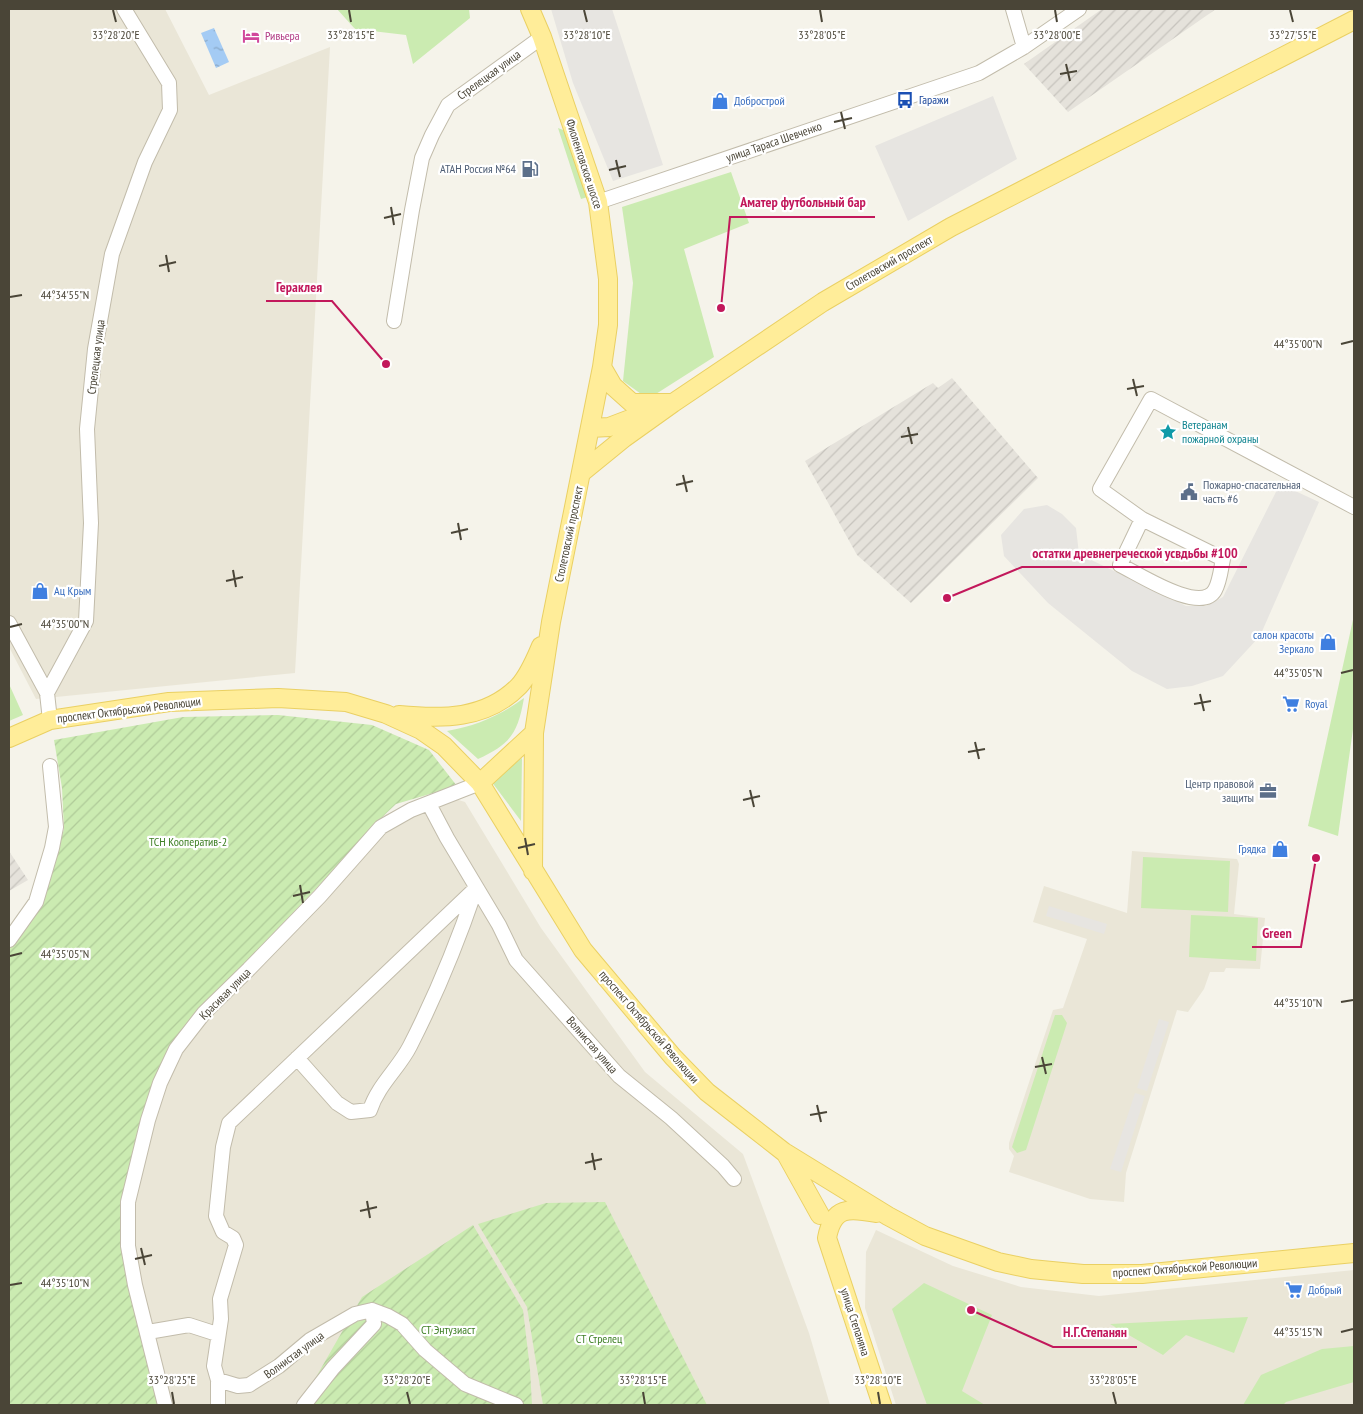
<svg xmlns="http://www.w3.org/2000/svg" width="1363" height="1414" font-family="'PT Sans Narrow',sans-serif">
<defs>
<pattern id="industrial-furrows" width="10" height="10" patternUnits="userSpaceOnUse" patternTransform="scale(1.25)"><rect width="10" height="10" fill="#e5e2db"/><path d="M-1 1l2-2M0 10L10 0M9 11l2-2" fill="none" stroke="#c6c3bd"/></pattern>
<pattern id="garden-furrows" width="10" height="10" patternUnits="userSpaceOnUse" patternTransform="scale(1.25)"><rect width="10" height="10" fill="#cbebb1"/><path d="M-1 1l2-2M0 10L10 0M9 11l2-2" fill="none" stroke="#b0cb99"/></pattern>
<pattern id="water-ripples" width="26" height="14" patternUnits="userSpaceOnUse" patternTransform="scale(1.25)"><rect width="26" height="14" fill="#a4cbf4"/><path d="M2 4q2-2 4 0t4 0M15 11q2-2 4 0t4 0" fill="none" stroke="#88a7c6"/></pattern>
</defs>
<rect width="100%" height="100%" fill="#f5f3ea"/>
<path fill="#eae6d7" d="M9 9H165L209 95 330 47 295 673 36 699 9 647Z
M442 795 465 802 541 928 645 1072 743 1154 809 1333 830 1405H9V991L37 935Z
M1132 851 1237 859 1239 864 1234 914 1265 918 1260 969 1226 968 1224 972H1210L1204 989 1188 1012 1177 1010 1126 1173 1124 1202 1090 1199 1009 1172 1014 1156 1009 1149V1143L1053 1010 1063 1008 1087 939 1033 922 1044 886 1127 913Z
M876 1230 953 1266 1021 1287 1099 1296 1354 1270V1405H896L865 1308 866 1252Z"/>
<path fill="url(#industrial-furrows)" d="M1102 9H1216L1068 112 1024 64Z
M952 378 1038 478 911 603 857 555 805 461 933 383 938 388Z
M9 851 28 880 9 891Z"/>
<path fill="#cbebb1" d="M337 9H469L470 18 413 64 406 35 355 29Z
M558 128 571 133 591 196 581 199Z
M731 172 749 223 684 249 714 357 648 399 623 381 633 283 622 207Z
M1354 615V722L1338 836 1308 826Z
M9 684 23 715 9 721Z
M524 698C518 733 510 745 478 759L447 731C476 726 501 715 524 698Z
M522 758 521 821 491 781Z
M1143 857 1230 861 1228 912 1141 908Z
M1191 915 1258 918 1256 961 1189 957Z
M1055 1015H1062L1067 1023 1026 1150 1017 1153 1012 1147Z
M924 1283 992 1315 962 1391 985 1405H927L892 1309Z
M1248 1317 1234 1353 1186 1335 1163 1355 1110 1324Z
M1354 1346V1382L1286 1402 1283 1405H1243L1261 1375 1322 1349Z"/>
<path fill="url(#garden-furrows)" d="M278 715 372 725 429 750 457 786 396 804 378 821 346 857 202 1008 172 1046 124 1195 161 1405H9V950L42 902 64 829 62 788 54 740 183 717Z
M605 1202 707 1405H543L527 1307 478 1224 546 1203Z
M473 1225 523 1310 530 1369 532 1405H300L362 1297Z"/>
<path fill="#e7e5e1" d="M551 9H612L663 165 613 181 573 83Z
M993 96 1017 159 908 221 875 146Z
M1280 484 1319 502 1260 636 1223 676 1192 686 1167 689 1132 671 1048 603 1004 556 1001 535 1024 509 1047 505 1062 514 1076 528 1079 554 1186 606H1206L1223 597Z
M1049 906 1107 924 1104 934 1046 916Z
M1159 1019 1169 1022 1147 1091 1137 1088Z
M1135 1093 1145 1096 1121 1172 1110 1169Z"/>
<path fill="url(#water-ripples)" d="M214 28 229 62 216 68 201 33Z"/>
<g fill="none" stroke-linecap="round" stroke-linejoin="round">
<g stroke="#c2bcab" stroke-width="16">
<path id="minor" d="M1013 9 1024 47
M598 202 979 73 1024 47 1079 9
M394 321 412 210 422 158 432 135 448 105 542 37
M1142 519 1120 565C1139 574 1201 615 1215 590 1220 581 1221 568 1223 559L1142 519 1100 489 1151 399 1354 507
M9 623 47 693
M50 720 47 693 86 621 91 523 87 429 95 349 112 254 145 162 170 110 169 83 124 9
M429 804 447 838 499 925 516 960 619 1076 671 1118 723 1166 734 1179
M476 888 229 1123 223 1147 216 1216 223 1232 233 1238 236 1245 220 1299 221 1319 214 1366 218 1380 238 1386 249 1385 279 1366 310 1340 355 1314 372 1310 388 1316 402 1324 425 1350 465 1384 516 1405
M9 940 36 902 52 848 56 827 50 766
M297 1058 337 1103 351 1112 370 1110C378 1085 399 1068 410 1046 436 995 457 944 475 891
M148 1332 189 1325 217 1334
M218 1380V1405
M165 1405 135 1285 128 1246V1202L148 1120 160 1083 176 1049 204 1013 249 969 320 896 381 827 411 810 480 783
M304 1405 333 1368 374 1324 372 1310"/>
</g>
<g stroke="#ead063" stroke-width="20">
<path id="major" d="M530 9 542 37 598 202 608 279V325L602 367 551 622 534 733 533 871
M602 367 613 386 632 403H673
M591 428 609 427 651 411
M581 473 624 438 673 403 823 302 951 227 1354 20
M399 715C441 719 486 720 519 686 529 675 535 660 541 646
M9 738 50 720 169 702 278 698 346 702 386 714 421 730 444 746 480 783 583 950 673 1057 707 1092 784 1152 888 1216 925 1236 998 1262 1031 1269 1083 1274H1142L1354 1253
M480 783 534 733
M786 1154 820 1215
M876 1213C849 1208 833 1206 827 1238L882 1405"/>
</g>
<use href="#minor" stroke="#fff" stroke-width="14"/>
<use href="#major" stroke="#ffed99" stroke-width="18"/>
</g>
<path fill="none" stroke="#4a4537" stroke-width="2" d="M113 10 116 22M349 10 351 22M584 10 587 22M820 10 822 22M1055 10 1057 22M1290 10 1293 22M1066 64 1070 81M1060 74 1077 71M841 112 845 129M834 122 852 118M616 160 620 177M609 170 626 166M391 207 394 225M384 218 401 214M166 255 169 272M159 266 176 262M10 297 22 295M1341 344 1353 341M1133 379 1137 396M1127 389 1144 386M908 427 912 444M901 437 918 434M683 475 687 492M676 485 693 481M458 523 461 540M451 533 468 529M233 570 236 587M226 581 243 577M10 627 22 624M1341 673 1353 670M1200 694 1204 711M1194 704 1211 701M975 742 979 759M968 752 985 749M750 790 754 807M743 800 760 796M525 838 528 855M518 848 535 844M300 885 303 903M293 896 310 892M10 956 22 953M1341 1002 1353 1000M1042 1057 1046 1074M1035 1067 1052 1064M817 1105 821 1122M810 1115 827 1112M592 1153 595 1170M585 1163 602 1159M367 1201 370 1218M360 1211 377 1207M141 1248 145 1265M135 1259 152 1255M10 1285 22 1283M1341 1332 1353 1329M172 1392 174 1404M407 1392 410 1404M643 1392 645 1404M878 1392 880 1404M1113 1392 1116 1404"/>
<defs>
<g id="hotel-bare" transform="scale(1.35)"><path d="M-6-4.5h1.5V1H6V5H4.5V3h-9V5H-6ZM-4 0a1.8 1.8 0 1 1 3.6 0ZM.5 0V-2.5h3Q6-2.5 6 0Z" fill="#d1479c" stroke="#fff" stroke-width="2.5" paint-order="stroke"/></g>
<g id="bus-bare" transform="scale(1.35)"><path d="M-5-6H5V4H4V6H2V4H-2V6H-4V4H-5ZM-3.5-4V0h7V-4ZM-3.5 1.2v1.5H-2V1.2ZM2 1.2v1.5H3.5V1.2Z" fill="#1a4fb4" stroke="#fff" stroke-width="2.5" paint-order="stroke"/></g>
<g id="shop-bare" transform="scale(1.35)"><path d="M-5-2.5h2.3a2.7 3.5 0 0 1 5.4 0H5L5.5 6h-11ZM-1.5-2.5h3a1.5 2.3 0 0 0-3 0Z" fill="#3f7fe0" stroke="#fff" stroke-width="2.5" paint-order="stroke"/></g>
<g id="fuel-bare" transform="scale(1.35)"><path d="M-5.5-6h7V0h2V4h1.3V-2.5L3-4.5l.8-.8L6-3V5H2.5V1h-1V6h-7ZM-4.2-4.7v3.2H.2V-4.7Z" fill="#5c6f8a" stroke="#fff" stroke-width="2.5" paint-order="stroke"/></g>
<g id="sight-bare" transform="scale(1.35)"><path d="M0-6L1.8-2.2L6-1.7L2.9 1.2L3.7 5.4L0 3.3L-3.7 5.4L-2.9 1.2L-6-1.7L-1.8-2.2Z" fill="#0f9aa8" stroke="#fff" stroke-width="2.5" paint-order="stroke"/></g>
<g id="civic-bare" transform="scale(1.35)"><path d="M-.6-6.5H3V-4.5H.6V-3L4-1V1h2V6H-6V1h2V-1L-.6-3ZM-1.2 2.5V6h2.4V2.5Z" fill="#5c6f8a" stroke="#fff" stroke-width="2.5" paint-order="stroke"/></g>
<g id="supermarket-bare" transform="scale(1.35)"><path d="M-6-5.5h2.5l.6 2H6L4.5 2H-2.5L-4.4-4H-6ZM-1.5 3.2a1.3 1.3 0 1 0 .1 0ZM3 3.2a1.3 1.3 0 1 0 .1 0Z" fill="#3f7fe0" stroke="#fff" stroke-width="2.5" paint-order="stroke"/></g>
<g id="office-bare" transform="scale(1.35)"><path d="M-6-3h4V-5.5h4V-3h4V5H-6ZM-1-4.5V-3h2v-1.5ZM-6 0V1H6V0Z" fill="#5c6f8a" stroke="#fff" stroke-width="2.5" paint-order="stroke"/></g>
</defs>
<g fill-rule="evenodd">
<use href="#hotel-bare" x="251" y="36"/>
<use href="#bus-bare" x="905" y="100"/>
<use href="#shop-bare" x="720" y="101"/>
<use href="#fuel-bare" x="530" y="169"/>
<use href="#sight-bare" x="1168" y="432"/>
<use href="#civic-bare" x="1189" y="492"/>
<use href="#shop-bare" x="40" y="591"/>
<use href="#shop-bare" x="1328" y="642"/>
<use href="#supermarket-bare" x="1291" y="704"/>
<use href="#office-bare" x="1268" y="791"/>
<use href="#shop-bare" x="1280" y="849"/>
<use href="#supermarket-bare" x="1294" y="1290"/>
</g>
<g text-anchor="middle" stroke-width="4.5" stroke-linejoin="round" paint-order="stroke">
<g font-size="12" fill="#b23c85" stroke="#fff" text-anchor="start">
<text x="265" y="40">Ривьера</text>
</g>
<g font-size="12" fill="#4a4537" stroke="#fff">
<text transform="translate(489 75) rotate(-36)" y="4">Стрелецкая улица</text>
<text transform="translate(774 142) rotate(-19)" y="4">улица Тараса Шевченко</text>
<text transform="translate(584 164) rotate(72)" y="4">Фиолентовское шоссе</text>
<text transform="translate(889 263) rotate(-30)" y="4">Столетовский проспект</text>
<text transform="translate(96 357) rotate(-83)" y="4">Стрелецкая улица</text>
<text transform="translate(569 534) rotate(-78)" y="4">Столетовский проспект</text>
<text transform="translate(129 710) rotate(-7)" y="4">проспект Октябрьской Революции</text>
<text transform="translate(225 994) rotate(-45)" y="4">Красивая улица</text>
<text transform="translate(649 1027) rotate(49)" y="4">проспект Октябрьской Революции</text>
<text transform="translate(592 1045) rotate(49)" y="4">Волнистая улица</text>
<text transform="translate(1185 1268) rotate(-4)" y="4">проспект Октябрьской Революции</text>
<text transform="translate(855 1322) rotate(72)" y="4">улица Степаняна</text>
<text transform="translate(294 1355) rotate(-36)" y="4">Волнистая улица</text>
</g>
<g font-size="12" fill="#164399" stroke="#fff" text-anchor="start">
<text x="919" y="104">Гаражи</text>
</g>
<g font-size="12" fill="#366cbe" stroke="#fff" text-anchor="start">
<text x="734" y="105">Добрострой</text>
<text x="54" y="595">Ац Крым</text>
<text x="1314" y="639" text-anchor="end">салон красоты<tspan x="1314" dy="14">Зеркало</tspan></text>
<text x="1305" y="708">Royal</text>
<text x="1266" y="853" text-anchor="end">Грядка</text>
<text x="1308" y="1294">Добрый</text>
</g>
<g font-size="12" fill="#4e5e75" stroke="#fff" text-anchor="end">
<text x="516" y="173">АТАН Россия №64</text>
<text x="1203" y="489" text-anchor="start">Пожарно-спасательная<tspan x="1203" dy="14">часть #6</tspan></text>
<text x="1254" y="788">Центр правовой<tspan x="1254" dy="14">защиты</tspan></text>
</g>
<g font-size="12" fill="#0d838f" stroke="#fff" text-anchor="start">
<text x="1182" y="429">Ветеранам<tspan x="1182" dy="14">пожарной охраны</tspan></text>
</g>
<g font-size="12" fill="#3f8026" stroke="#fff">
<text x="188" y="846">ТСН Кооператив-2</text>
<text x="448" y="1334">СТ Энтузиаст</text>
<text x="599" y="1343">СТ Стрелец</text>
</g>
</g>
<g font-size="12" text-anchor="middle" fill="#4a4537" stroke="#fff" stroke-width="4.5" stroke-linejoin="round" paint-order="stroke">
<text x="116" y="39">33°28'20"E</text>
<text x="351" y="39">33°28'15"E</text>
<text x="587" y="39">33°28'10"E</text>
<text x="822" y="39">33°28'05"E</text>
<text x="1057" y="39">33°28'00"E</text>
<text x="1293" y="39">33°27'55"E</text>
<text x="65" y="299">44°34'55"N</text>
<text x="1298" y="348">44°35'00"N</text>
<text x="65" y="628">44°35'00"N</text>
<text x="1298" y="677">44°35'05"N</text>
<text x="65" y="958">44°35'05"N</text>
<text x="1298" y="1007">44°35'10"N</text>
<text x="65" y="1287">44°35'10"N</text>
<text x="1298" y="1336">44°35'15"N</text>
<text x="172" y="1384">33°28'25"E</text>
<text x="407" y="1384">33°28'20"E</text>
<text x="643" y="1384">33°28'15"E</text>
<text x="878" y="1384">33°28'10"E</text>
<text x="1113" y="1384">33°28'05"E</text>
</g>
<path fill="none" stroke="#c2185b" stroke-width="2" d="M721 308L730 217H875M386 364L332 301H266M947 598L1022 567H1247M1316 858L1301 947H1252M971 1310L1053 1347H1137"/>
<g fill="#c2185b" stroke="#fff" stroke-width="2">
<circle cx="721" cy="308" r="5"/>
<circle cx="386" cy="364" r="5"/>
<circle cx="947" cy="598" r="5"/>
<circle cx="1316" cy="858" r="5"/>
<circle cx="971" cy="1310" r="5"/>
</g>
<g font-size="14" text-anchor="middle" font-weight="bold" fill="#c2185b" stroke="#fff" stroke-width="4.5" stroke-linejoin="round" paint-order="stroke">
<text x="803" y="207">Аматер футбольный бар</text>
<text x="299" y="292">Гераклея</text>
<text x="1135" y="558">остатки древнегреческой усвдьбы #100</text>
<text x="1277" y="938">Green</text>
<text x="1095" y="1337">Н.Г.Степанян</text>
</g>
<rect width="1363" height="1414" fill="none" stroke="#4a4537" stroke-width="20"/>
</svg>
